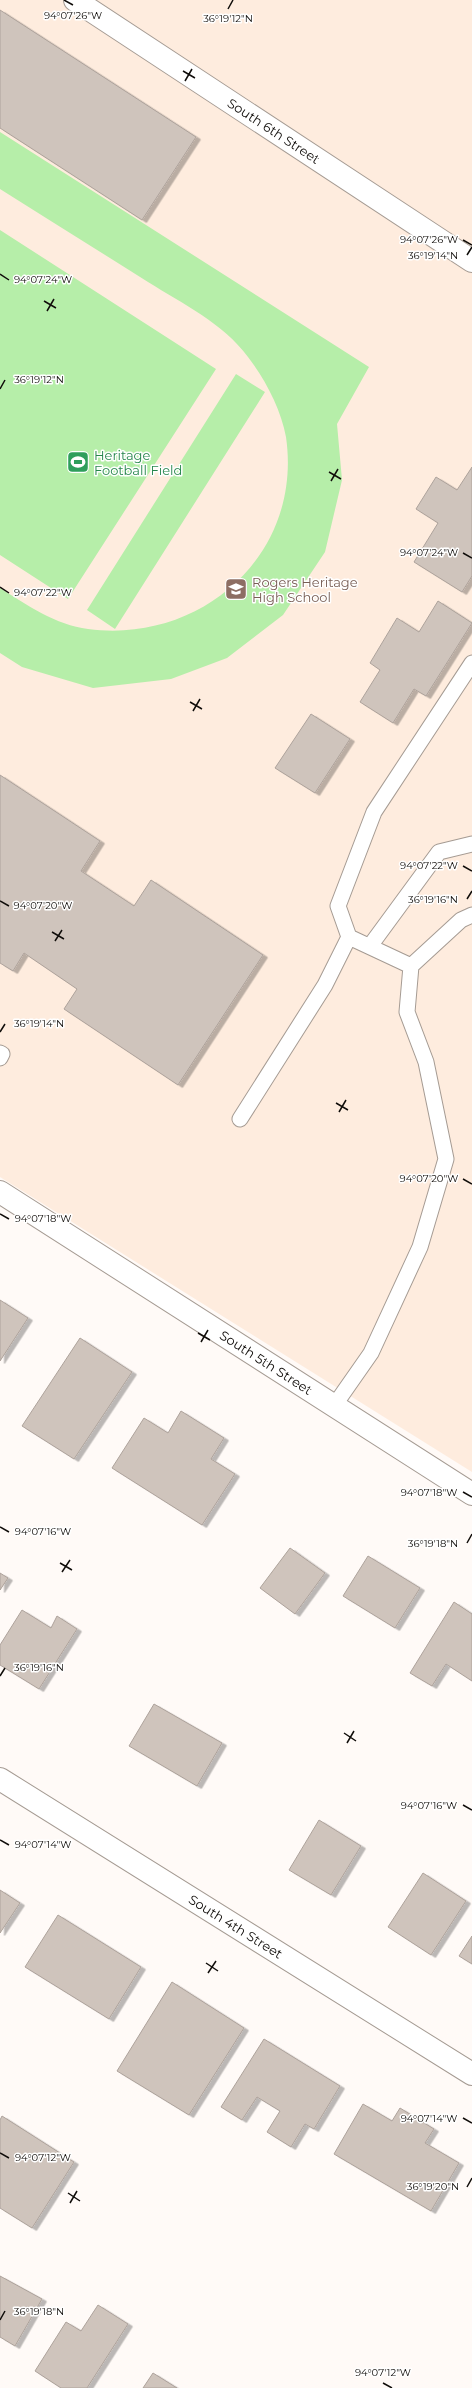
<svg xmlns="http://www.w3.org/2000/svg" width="472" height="2388" font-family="Montserrat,sans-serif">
<defs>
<filter id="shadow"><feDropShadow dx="4.5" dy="2.5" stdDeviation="0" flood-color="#0004"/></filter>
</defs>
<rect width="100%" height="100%" fill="#fffaf7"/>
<path fill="#feecde" d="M0 0H472V1472L0 1177Z"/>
<path fill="#b6eea9" d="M0 132 369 367 337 424 342 480 325 552 283 615 227 658 171 679 93 688 22 667 0 653V588C27 605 56 625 88 629 202 644 303 554 286 437 281 409 265 379 248 357 223 323 183 304 148 282 99 251 49 220 0 189Z
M0 230 216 369 68 599 0 555Z
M236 374 265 392 115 629 87 610Z"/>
<path fill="#cfc4bc" stroke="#ada29b" filter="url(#shadow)" d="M0 10 196 137 142 220 0 128Z
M472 467V576L462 592 414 562 438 523 416 509 436 477 457 490Z
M438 601 472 623 426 696 414 689 393 723 360 702 380 670 370 663 397 618 419 632Z
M311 714 350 739 315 793 275 768Z
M0 775 100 841 81 871 134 906 151 880 263 955 178 1085 64 1009 77 989 24 953 13 971 0 963Z
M0 1300 28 1318 0 1361Z
M80 1338 132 1372 74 1459 22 1426Z
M181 1411 224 1438 211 1459 235 1474 202 1525 112 1468 144 1418 168 1433Z
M290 1548 325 1573 295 1614 260 1588Z
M368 1556 420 1588 395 1628 343 1596Z
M0 1573 8 1578 0 1590Z
M454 1602 472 1614V1681L446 1664 432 1686 410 1673Z
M22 1610 51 1628 57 1616 77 1629 39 1689 0 1665V1645Z
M154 1704 222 1743 197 1786 129 1746Z
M319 1820 361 1846 331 1895 289 1870Z
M423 1873 466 1901 431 1955 388 1927Z
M0 1890 20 1903 0 1933Z
M58 1915 141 1967 109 2019 25 1967Z
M472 1936V1964L459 1956Z
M172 1982 244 2028 189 2115 117 2071Z
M264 2039 340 2086 314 2129 305 2124 291 2147 267 2132 280 2111 257 2097 242 2120 221 2107Z
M363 2104 392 2121 400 2108 434 2129 425 2143 459 2163 431 2211 334 2154Z
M2 2116 74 2162 32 2228 0 2208V2120Z
M0 2276 42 2299 15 2346 0 2337Z
M98 2305 128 2324 87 2388H61L35 2371 66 2322 81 2331Z
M153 2373 177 2388H143Z"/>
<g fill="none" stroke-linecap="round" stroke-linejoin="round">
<g stroke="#a59b93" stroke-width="17">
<path id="lane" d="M370 946 439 852 472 844
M411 966 349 937 338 906 374 812 472 663
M0 1053 2 1054 0 1058
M240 1119 325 985 349 937
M334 1406 371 1353 420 1247 446 1159 426 1062 407 1012 411 966 461 920 472 915"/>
</g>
<g stroke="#a59b93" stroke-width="24">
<g id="street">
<path id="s1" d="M75 0 472 261"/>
<path id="s2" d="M0 1192 472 1494"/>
<path id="s3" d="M0 1779 472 2074"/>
</g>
</g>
<use href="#lane" stroke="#fff" stroke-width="15"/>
<use href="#street" stroke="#fff" stroke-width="22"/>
</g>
<path fill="none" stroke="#100d0a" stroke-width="1.5" d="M64 0 73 5M228 9 233 0M183 71 195 78M185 81 192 69M463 240 472 245M467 255 472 247M0 274 9 280M44 301 56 308M47 311 54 299M0 389 5 380M329 472 341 479M331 481 338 469M463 553 472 558M0 587 9 593M190 702 202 709M193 711 200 699M463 866 472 871M467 899 472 891M0 901 9 906M52 932 64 939M55 941 62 930M0 1032 5 1024M336 1103 348 1110M339 1112 346 1100M463 1179 472 1184M0 1214 9 1219M198 1333 210 1340M201 1342 208 1330M463 1492 472 1497M0 1527 9 1532M467 1543 472 1534M60 1563 72 1570M62 1572 70 1560M0 1676 5 1668M344 1733 356 1741M347 1743 354 1731M463 1805 472 1810M0 1840 9 1845M206 1963 218 1971M208 1973 216 1961M463 2118 472 2123M0 2153 9 2158M467 2187 472 2178M68 2193 80 2201M70 2203 77 2191M0 2320 5 2311M383 2383 392 2388"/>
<defs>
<g id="stadium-square" transform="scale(1.15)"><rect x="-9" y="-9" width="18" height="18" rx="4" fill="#2e9e5b" stroke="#fff"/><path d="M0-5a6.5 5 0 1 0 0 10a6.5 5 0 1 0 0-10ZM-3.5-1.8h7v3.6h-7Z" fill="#fff"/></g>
<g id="school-square" transform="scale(1.15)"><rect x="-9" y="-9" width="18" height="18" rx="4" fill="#8d6e63" stroke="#fff"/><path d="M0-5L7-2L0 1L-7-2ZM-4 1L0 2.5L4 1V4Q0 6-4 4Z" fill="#fff"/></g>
</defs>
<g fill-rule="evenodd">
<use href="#stadium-square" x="78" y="462"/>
<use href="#school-square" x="236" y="589"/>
</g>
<g text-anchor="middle" stroke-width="3" stroke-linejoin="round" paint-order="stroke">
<g font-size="13" fill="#100d0a" stroke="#fff">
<text dy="5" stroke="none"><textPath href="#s1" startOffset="238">South 6th Street</textPath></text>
<text dy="5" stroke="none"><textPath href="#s2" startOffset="316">South 5th Street</textPath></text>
<text dy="5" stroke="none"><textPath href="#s3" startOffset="278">South 4th Street</textPath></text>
</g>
<g font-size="13" fill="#27864d" stroke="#fff" text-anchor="start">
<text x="94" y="460">Heritage<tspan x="94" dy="15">Football Field</tspan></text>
</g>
<g font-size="13" fill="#785e54" stroke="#fff" text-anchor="start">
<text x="252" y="587">Rogers Heritage<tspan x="252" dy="15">High School</tspan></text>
</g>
</g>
<g font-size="10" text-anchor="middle" fill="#100d0a" stroke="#fff" stroke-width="3" stroke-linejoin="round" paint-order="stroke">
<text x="73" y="19">94°07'26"W</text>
<text x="228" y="22">36°19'12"N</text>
<text x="429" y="243">94°07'26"W</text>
<text x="433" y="259">36°19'14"N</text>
<text x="43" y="283">94°07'24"W</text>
<text x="39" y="383">36°19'12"N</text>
<text x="429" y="556">94°07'24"W</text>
<text x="43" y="596">94°07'22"W</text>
<text x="429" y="869">94°07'22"W</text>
<text x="433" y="903">36°19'16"N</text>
<text x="43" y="909">94°07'20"W</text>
<text x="39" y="1027">36°19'14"N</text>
<text x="429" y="1182">94°07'20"W</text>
<text x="43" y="1222">94°07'18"W</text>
<text x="429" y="1496">94°07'18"W</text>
<text x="43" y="1535">94°07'16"W</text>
<text x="433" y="1547">36°19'18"N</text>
<text x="39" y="1671">36°19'16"N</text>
<text x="429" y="1809">94°07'16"W</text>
<text x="43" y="1848">94°07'14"W</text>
<text x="429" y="2122">94°07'14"W</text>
<text x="43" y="2161">94°07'12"W</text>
<text x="433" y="2190">36°19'20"N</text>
<text x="39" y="2315">36°19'18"N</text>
<text x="383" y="2376">94°07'12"W</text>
</g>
</svg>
